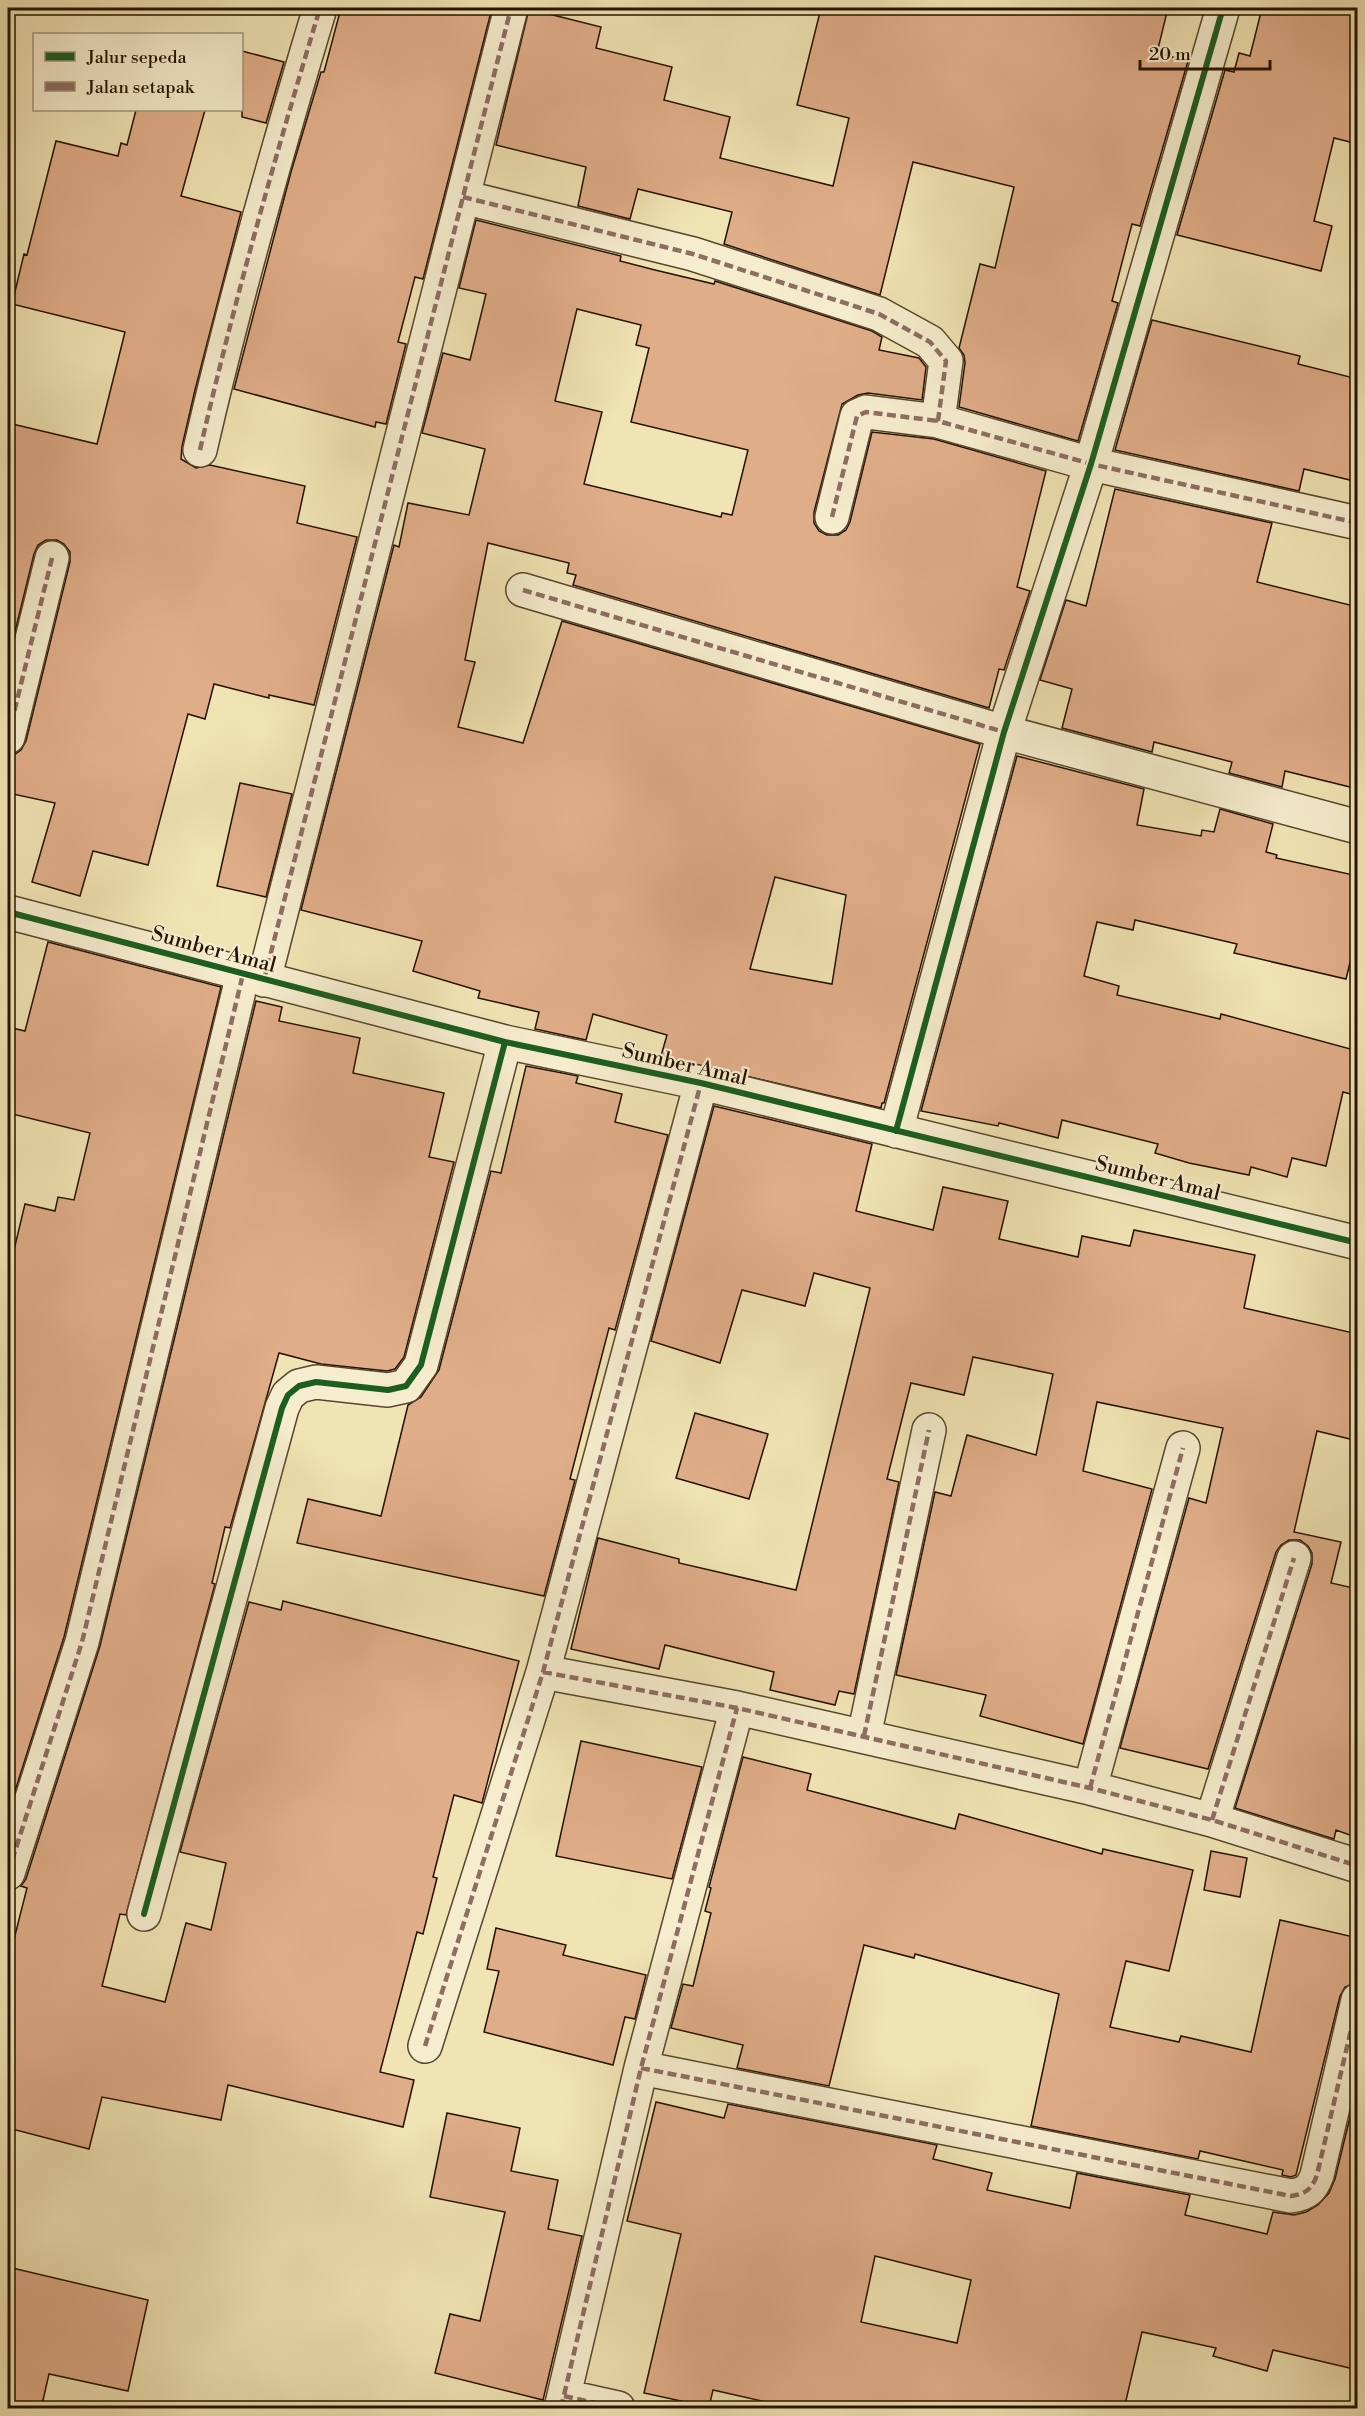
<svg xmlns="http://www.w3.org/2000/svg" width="1365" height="2416" font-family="'Libre Bodoni',serif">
<rect width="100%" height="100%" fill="#f1e4b4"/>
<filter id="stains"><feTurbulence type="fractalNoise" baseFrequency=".00333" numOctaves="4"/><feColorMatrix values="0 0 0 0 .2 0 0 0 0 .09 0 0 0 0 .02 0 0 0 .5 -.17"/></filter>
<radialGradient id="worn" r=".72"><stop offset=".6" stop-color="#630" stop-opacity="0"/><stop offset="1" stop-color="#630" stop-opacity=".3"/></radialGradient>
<path fill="#e0ad89" stroke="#241200" stroke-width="1.5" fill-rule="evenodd" d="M341 8H492L423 279 415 277 398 342 406 344 386 424 376 422 375 427 234 389 291 172 321 72H324Z
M821 8H1168L1157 53 1188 61 1140 226 1132 224 1112 301 1118 303 1078 441 959 407 965 363 964 355 959 348 980 264 995 268 1014 187 913 162 880 295 724 244 732 212 638 189 630 219 578 206 586 167 496 145 529 9 601 27 596 48 672 67 664 100 730 117 720 158 833 186 849 118 797 105Z
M1262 8H1358V144L1334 138 1314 221 1332 226 1321 271 1177 235 1225 70 1234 72 1239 53 1250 56Z
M242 51 284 62 266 123 242 117Z
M136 110H205L181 196 241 212 195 390 182 446 181 459 196 468 210 465 305 486 297 523 357 537 314 705 269 695V698L214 684 205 719 188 714 148 865 93 851 80 896 32 882 55 803 8 793V755H14L21 750 26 741 70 562V552L64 544 57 540H46L38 545 34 554 8 660V423L97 444 125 332 12 304 24 254 27 255 56 141 118 156 121 143 127 145Z
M476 220 621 256 620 261 655 270 714 284 715 281 872 331 882 337 879 350 919 358 926 367 922 400 868 393 858 395 842 404 814 512V523L819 531 827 535H838L846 530 850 522 872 432 934 439 1046 471 1017 587 1030 591 1004 670 999 669 989 708 573 585 576 575 567 573 569 563 488 543 465 660 475 662 458 727 523 743 562 621 980 744 884 1103H882L881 1108 661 1056 667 1035 593 1014 586 1040 535 1029 539 1012 478 998 480 991 413 971 422 941 301 910 394 545 399 547 408 503 469 515 485 449 422 433 443 353 470 360 486 294 459 288ZM577 309 641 325 636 345 649 348 631 422 748 450 732 515 722 513 721 517 584 484 602 412 555 401ZM775 877 846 895 832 984 750 969Z
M1152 320 1300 356 1298 364 1358 379V482L1304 469 1299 491 1115 450Z
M1115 489 1272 523 1257 582 1358 607V789L1285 771 1282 787 1229 773 1232 762 1154 742 1152 752 1062 728 1072 689 1040 680 1066 600 1086 606Z
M1017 756 1144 789 1137 825 1201 836 1202 830 1214 832 1220 809 1273 824 1266 852 1277 855 1276 858 1358 876V930L1346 979 1234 953 1237 944 1135 920 1133 930 1097 922 1084 976 1119 986 1117 995 1220 1019 1221 1014 1358 1051V1096L1343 1092 1326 1166 1292 1158 1287 1177 1251 1167 1249 1175 1189 1163 1155 1153 1158 1144 1062 1120 1058 1138 999 1123 998 1126 921 1111Z
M240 783 292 794 266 897 217 886Z
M48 942 221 987 64 1637 8 1813V1275L25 1204 55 1211 58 1197 74 1200 90 1133 8 1113V1027L25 1031Z
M256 1001 282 1007 279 1021 360 1038 353 1073 444 1093 429 1157 454 1162 404 1357 395 1369 387 1371 321 1364 279 1353 230 1528 225 1527 212 1583 215 1584 126 1915 120 1914 102 1986 165 2002 186 1923 211 1930 226 1863 180 1852 249 1602 281 1610 283 1601 519 1661 482 1803 454 1795 433 1877 437 1878 423 1934 417 1932 380 2072 414 2080 403 2127 228 2085 221 2120 102 2097 89 2149 8 2128V1963L27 1888 21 1886 26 1879 100 1646Z
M526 1066 578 1076 576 1083 622 1094 615 1122 668 1135 615 1330 609 1328 570 1479 575 1480 544 1596 297 1543 308 1499 381 1516 408 1405 421 1397 439 1370 491 1171 501 1173Z
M714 1106 872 1144 856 1211 933 1230 943 1187 1008 1201 999 1239 1078 1257 1082 1236 1130 1246 1134 1230 1255 1255 1244 1308 1358 1334V1441L1317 1431 1294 1532 1341 1542 1331 1583 1358 1589V1838L1336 1830 1334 1839 1235 1808 1312 1564V1553L1308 1546 1300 1540H1289L1281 1545 1276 1552 1208 1769 1120 1748 1189 1498 1206 1503 1223 1428 1097 1402 1083 1471 1152 1489 1083 1744 980 1716 986 1695 896 1675 935 1492 951 1496 967 1435 1036 1455 1053 1374 973 1357 964 1395 911 1383 887 1479 899 1482 854 1694 839 1691 835 1705 770 1690 774 1672 665 1645 659 1669 571 1649 598 1538 679 1559V1563L796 1590 870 1288 814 1273 805 1306 742 1290 720 1363 651 1341Z
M695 1413 768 1434 749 1499 676 1478Z
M581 1741 702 1767 672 1879 556 1856Z
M743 1757 811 1774 807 1790 955 1829 959 1814 1102 1854 1103 1849 1193 1870 1169 1971 1126 1961 1110 2027 1179 2042 1181 2036 1251 2052 1280 1920 1358 1938V1982L1345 1987 1340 1996 1296 2175 1291 2177 1282 2175 1283 2170 1200 2151 1198 2159 1031 2126 1059 1994 915 1954 914 1958 864 1945 829 2086 737 2068 743 2045 671 2028 683 1984 693 1986 711 1913 705 1911 711 1888 709 1887Z
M1211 1851 1247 1858 1240 1897 1204 1890Z
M496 1928 566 1945 563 1955 646 1975 635 2019 625 2017 613 2065 484 2032 499 1971 487 1969Z
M1358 2084V2370L1273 2350 1267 2371 1213 2356 1216 2348 1142 2332 1124 2409H797L713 2390 709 2407 644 2393 681 2234 627 2221 656 2102 724 2118 728 2104 937 2145 933 2159 992 2173 987 2190 1070 2208 1077 2173 1190 2195 1185 2215 1267 2234 1273 2212 1294 2215 1306 2212 1318 2205 1329 2193 1335 2179ZM875 2256 971 2280 957 2343 861 2322Z
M447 2113 520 2128 511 2171 558 2180 548 2229 582 2236 543 2400 435 2373 450 2314 480 2321 505 2212 430 2197Z
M8 2267 148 2300 128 2391 49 2374 41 2409H8Z"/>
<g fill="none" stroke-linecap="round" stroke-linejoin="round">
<g stroke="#57462d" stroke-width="36">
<path id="minor" d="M463 197 693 254 879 314 930 342 946 361 938 421 1091 464 1358 523
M200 450C234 301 276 154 320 8
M832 517 857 416 866 412 938 421
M523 590 1004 732 1358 827
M8 737 52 558
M8 912 505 1042 701 1083 1358 1243
M264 980 511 8
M896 1131 1004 732 1091 464 1223 8
M543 1672 737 1708 1090 1788 1212 1820 1358 1866
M864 1736 929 1430
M1090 1788 1183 1448
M1212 1820 1294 1558
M8 1873 82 1642 243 974
M144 1914 282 1408 288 1395 299 1386 316 1382 388 1390 406 1386 421 1365 505 1042
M425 2046 543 1672 701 1083
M641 2068 1291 2196C1306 2194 1312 2189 1317 2175L1358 2000
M564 2396 618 2408
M561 2408 641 2068 737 1708"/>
</g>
<use href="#minor" stroke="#f6edce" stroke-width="33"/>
<path stroke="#8d6e63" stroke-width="4.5" stroke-dasharray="9 4.5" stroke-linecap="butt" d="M463 197 693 254 879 314 930 342 946 361 938 421 1091 464 1358 523
M200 450C234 301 276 154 320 8
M832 517 857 416 866 412 938 421
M523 590 1004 732
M8 737 52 558
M264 980 511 8
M543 1672 737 1708 1090 1788 1212 1820 1358 1866
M864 1736 929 1430
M1090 1788 1183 1448
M1212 1820 1294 1558
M8 1873 82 1642 243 974
M425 2046 543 1672 701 1083
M641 2068 1291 2196C1306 2194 1312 2189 1317 2175L1358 2000
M564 2396 618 2408
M561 2408 641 2068 737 1708"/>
<g stroke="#f6edce" stroke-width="10">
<path id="cycleway" d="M8 912 505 1042 701 1083 1358 1243
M896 1131 1004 732 1091 464 1223 8
M144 1914 282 1408 288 1395 299 1386 316 1382 388 1390 406 1386 421 1365 505 1042"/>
</g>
<use href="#cycleway" stroke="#1b5e20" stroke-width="6"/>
</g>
<g text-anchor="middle" stroke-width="4.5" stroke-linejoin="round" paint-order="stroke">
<g font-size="21" fill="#241200" stroke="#f6edce">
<text transform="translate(214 949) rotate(15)" y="7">Sumber Amal</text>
<text transform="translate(685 1064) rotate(13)" y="7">Sumber Amal</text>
<text transform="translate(1158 1178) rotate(14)" y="7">Sumber Amal</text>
</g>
</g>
<rect width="1365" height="2416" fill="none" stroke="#f1e4b4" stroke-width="30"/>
<rect x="9" y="9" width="1347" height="2398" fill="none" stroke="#241200" stroke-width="3"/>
<rect x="15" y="15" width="1335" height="2386" fill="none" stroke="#241200" stroke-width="1.5"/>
<rect x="33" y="33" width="210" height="78" fill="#f6edce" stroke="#a2957c" stroke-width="1.5"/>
<rect x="45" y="52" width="30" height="9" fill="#1b5e20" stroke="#a2957c" stroke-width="1.5"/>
<text x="87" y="63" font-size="18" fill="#241200">Jalur sepeda</text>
<rect x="45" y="82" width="30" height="9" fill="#8d6e63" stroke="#a2957c" stroke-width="1.5"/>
<text x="87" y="93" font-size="18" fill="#241200">Jalan setapak</text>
<path d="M1140 60v9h130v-9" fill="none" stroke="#241200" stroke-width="3"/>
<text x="1149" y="60" font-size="18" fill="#241200" stroke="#f6edce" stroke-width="4.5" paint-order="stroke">20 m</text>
<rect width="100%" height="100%" filter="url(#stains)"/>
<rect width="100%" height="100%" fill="url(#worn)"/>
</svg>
